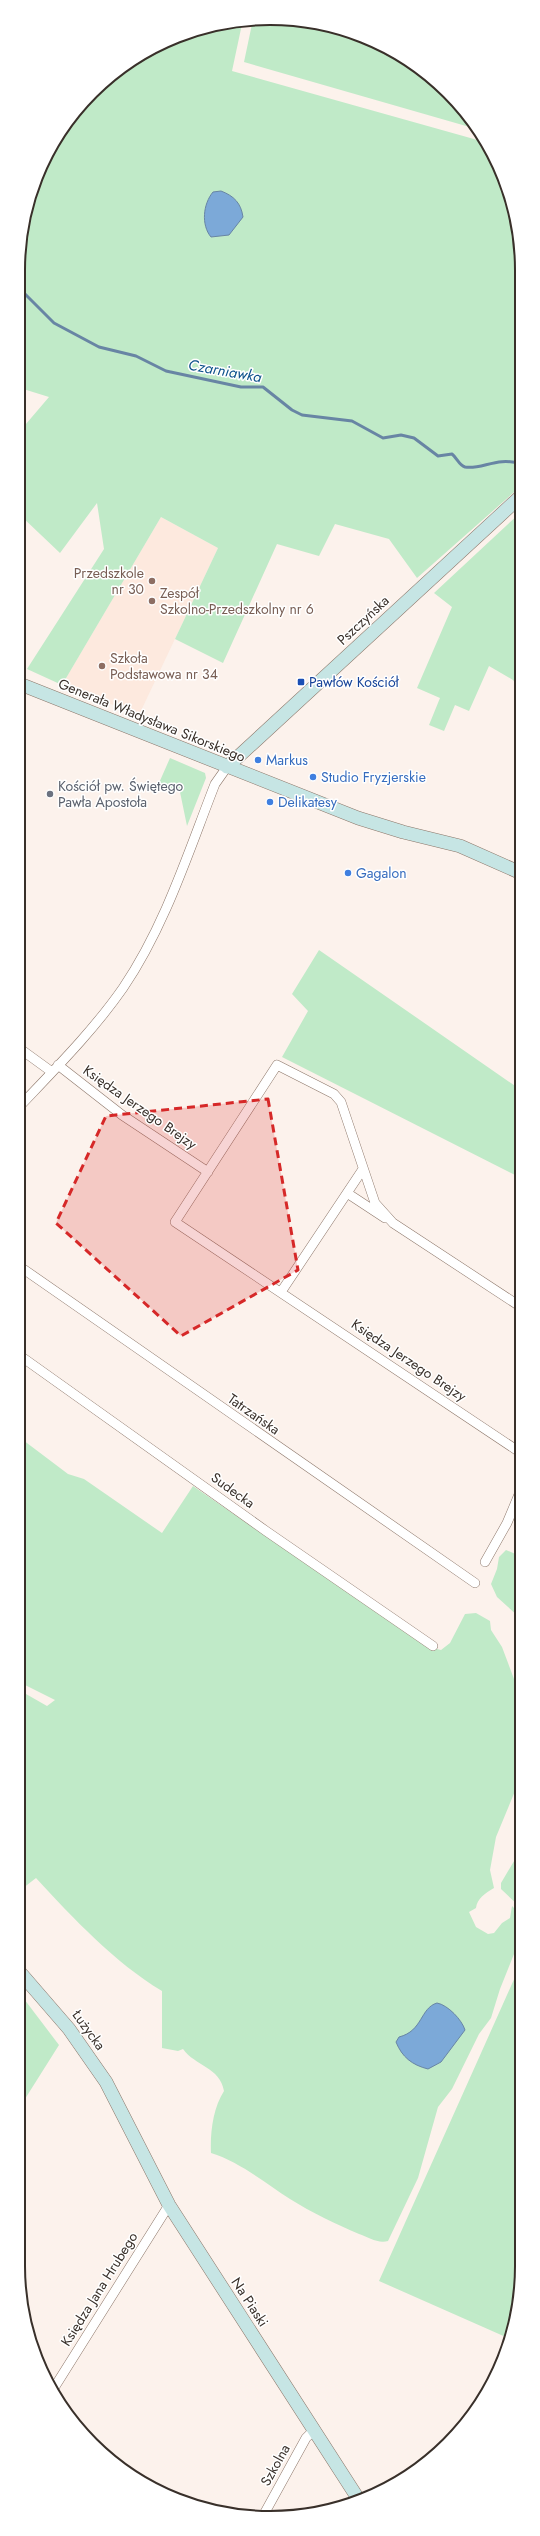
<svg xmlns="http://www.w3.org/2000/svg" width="540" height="2536" font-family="Jost,sans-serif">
<rect width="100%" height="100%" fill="#fcf2ec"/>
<path fill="#fde9de" d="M161 517 218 548 139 715 62 685Z"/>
<path fill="#c0eac8" d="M303 20 381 44 448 92 473 128 244 62 252 24Z
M242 24 232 71 481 141 503 173 521 253V486L417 578 389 539 335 524 319 556 277 544 223 663 175 639 218 548 161 517 62 685 27 669 104 549 97 503 60 553 20 515V431L49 397 20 388V237L52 144 116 70 205 27Z
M521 512V691L513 680 489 666 469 711 455 705 444 731 429 725 440 698 417 688 452 607 434 593Z
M170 758 205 773 206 778 187 826 180 792 159 783Z
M319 950 521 1090V1178L282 1057 308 1011 292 994Z
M19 1437 68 1474 84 1479 162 1533 193 1486 425 1646 441 1650 450 1643 465 1614 476 1613 490 1621 491 1630 502 1647 520 1695V1779L496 1837 490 1870 494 1888C485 1893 477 1899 476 1908L469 1912 476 1927 488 1934 494 1933 502 1923 510 1918 512 1906 520 1914V1939L500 1989 491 2018 479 2034 452 2089 438 2107 418 2178 388 2241C378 2244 368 2237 359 2234 336 2224 312 2213 290 2199 265 2183 240 2162 211 2153 210 2133 213 2108 224 2091 220 2067 195 2066 183 2049L178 2051 162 2048V1991C114 1962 74 1919 36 1878L18 1892 19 1690 47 1706 55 1700 25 1685 19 1675Z
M506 1550 520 1556V1618L497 1597 491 1584 497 1569 499 1557Z
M520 1851V1907L501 1889V1883Z
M520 1966V2299L508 2338 379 2281Z
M18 1991 59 2045 18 2110Z"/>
<path fill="#7ca9d8" stroke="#6885a4" d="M221 191C234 196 241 203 243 217L229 235 211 237C201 225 203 204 213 192Z
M437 2003C448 2005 462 2020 465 2030L441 2062 428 2069C412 2065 402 2057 396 2042L399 2037C423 2031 420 2008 437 2003Z"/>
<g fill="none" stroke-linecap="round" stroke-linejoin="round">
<path stroke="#6885a4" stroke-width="3" d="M20 289 54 323 99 347 136 356 166 371 241 387H263L292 410 302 415 352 421 383 438 401 435 414 438 438 456 452 454C457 458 459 465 465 467 482 470 497 456 521 464"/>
<g stroke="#8c7669" stroke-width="10">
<path id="street" d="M19 1048 52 1072
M58 1065 122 1115 208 1172
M19 1107C55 1069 93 1031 123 988 165 926 188 853 215 784L227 767
M347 1193 385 1218
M19 1266 475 1583
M281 1292 363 1169
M19 1355 266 1531 433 1646
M521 1453 175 1222 277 1065 334 1094 341 1102 375 1203 393 1223 521 1307
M485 1562 507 1523 520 1492
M54 2388 169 2205
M263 2516 306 2438 314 2430"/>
</g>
<g stroke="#8c7669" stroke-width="14">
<path id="secondary" d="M20 684 358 818 403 832 460 846 521 873
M227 767 521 496
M18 1970 69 2029 106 2082 169 2205 359 2500"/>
</g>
<use href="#street" stroke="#fff" stroke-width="9"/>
<use href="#secondary" stroke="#c6e5e4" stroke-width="13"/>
</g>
<path fill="#d62828" fill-opacity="0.2" stroke="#d62828" stroke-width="3" stroke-dasharray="8 5" stroke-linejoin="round" d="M268 1099 298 1270 181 1336 56 1223 106 1116Z"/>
<g fill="#8d6e63" stroke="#fff" stroke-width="1.5">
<circle cx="152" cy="581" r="4"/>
<circle cx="152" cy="601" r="4"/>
<circle cx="102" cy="666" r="4"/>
</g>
<rect fill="#1a4fb4" stroke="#fff" stroke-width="1.5" x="297" y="678" width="8" height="8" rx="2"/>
<g fill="#3f7fe0" stroke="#fff" stroke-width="1.5">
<circle cx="258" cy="760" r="4"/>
<circle cx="313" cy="777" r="4"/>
<circle cx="270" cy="802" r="4"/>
<circle cx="348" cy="873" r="4"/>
</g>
<circle fill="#6b7280" stroke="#fff" stroke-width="1.5" cx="50" cy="794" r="4"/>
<g text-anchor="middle" stroke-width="3" stroke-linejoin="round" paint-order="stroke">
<g font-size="14" fill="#785e54" stroke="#fff" text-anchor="start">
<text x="144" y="578" text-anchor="end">Przedszkole<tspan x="144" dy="16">nr 30</tspan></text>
<text x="160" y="598">Zespół<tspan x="160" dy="16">Szkolno-Przedszkolny nr 6</tspan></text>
<text x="110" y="663">Szkoła<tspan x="110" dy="16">Podstawowa nr 34</tspan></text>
</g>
<g font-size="14" fill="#39302a" stroke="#fff">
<text transform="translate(363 620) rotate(-43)" y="5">Pszczyńska</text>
<text transform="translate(152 720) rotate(22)" y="5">Generała Władysława Sikorskiego</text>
<text transform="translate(140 1107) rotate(35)" y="5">Księdza Jerzego Brejzy</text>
<text transform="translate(409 1360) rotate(34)" y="5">Księdza Jerzego Brejzy</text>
<text transform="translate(254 1414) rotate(35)" y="5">Tatrzańska</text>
<text transform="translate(233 1490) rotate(36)" y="5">Sudecka</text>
<text transform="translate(89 2030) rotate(54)" y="5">Łużycka</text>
<text transform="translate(99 2289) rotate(-58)" y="5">Księdza Jana Hrubego</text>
<text transform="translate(250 2302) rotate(57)" y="5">Na Piaski</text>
<text transform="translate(275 2465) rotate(-61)" y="5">Szkolna</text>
</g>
<g font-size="14" fill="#164399" stroke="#fff" text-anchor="start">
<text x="309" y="687">Pawłów Kościół</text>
</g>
<g font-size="14" fill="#366cbe" stroke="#fff" text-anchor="start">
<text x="266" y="765">Markus</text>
<text x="321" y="782">Studio Fryzjerskie</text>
<text x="278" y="807">Delikatesy</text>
<text x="356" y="878">Gagalon</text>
</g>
<g font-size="14" fill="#5b616d" stroke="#fff" text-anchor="start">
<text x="58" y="791">Kościół pw. Świętego<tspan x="58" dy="16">Pawła Apostoła</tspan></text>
</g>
<g font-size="15" font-style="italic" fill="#0d518b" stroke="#fff">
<text transform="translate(225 371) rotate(10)" y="5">Czarniawka</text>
</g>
</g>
<path d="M0 0H540V2536H0ZM270 25H270A245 245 0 0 1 515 270V2266A245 245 0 0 1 270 2511H270A245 245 0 0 1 25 2266V270A245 245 0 0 1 270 25Z" fill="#fff" fill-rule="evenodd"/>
<path fill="none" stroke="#39302a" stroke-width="2" d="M270 25H270A245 245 0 0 1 515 270V2266A245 245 0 0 1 270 2511H270A245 245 0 0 1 25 2266V270A245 245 0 0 1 270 25Z"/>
</svg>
